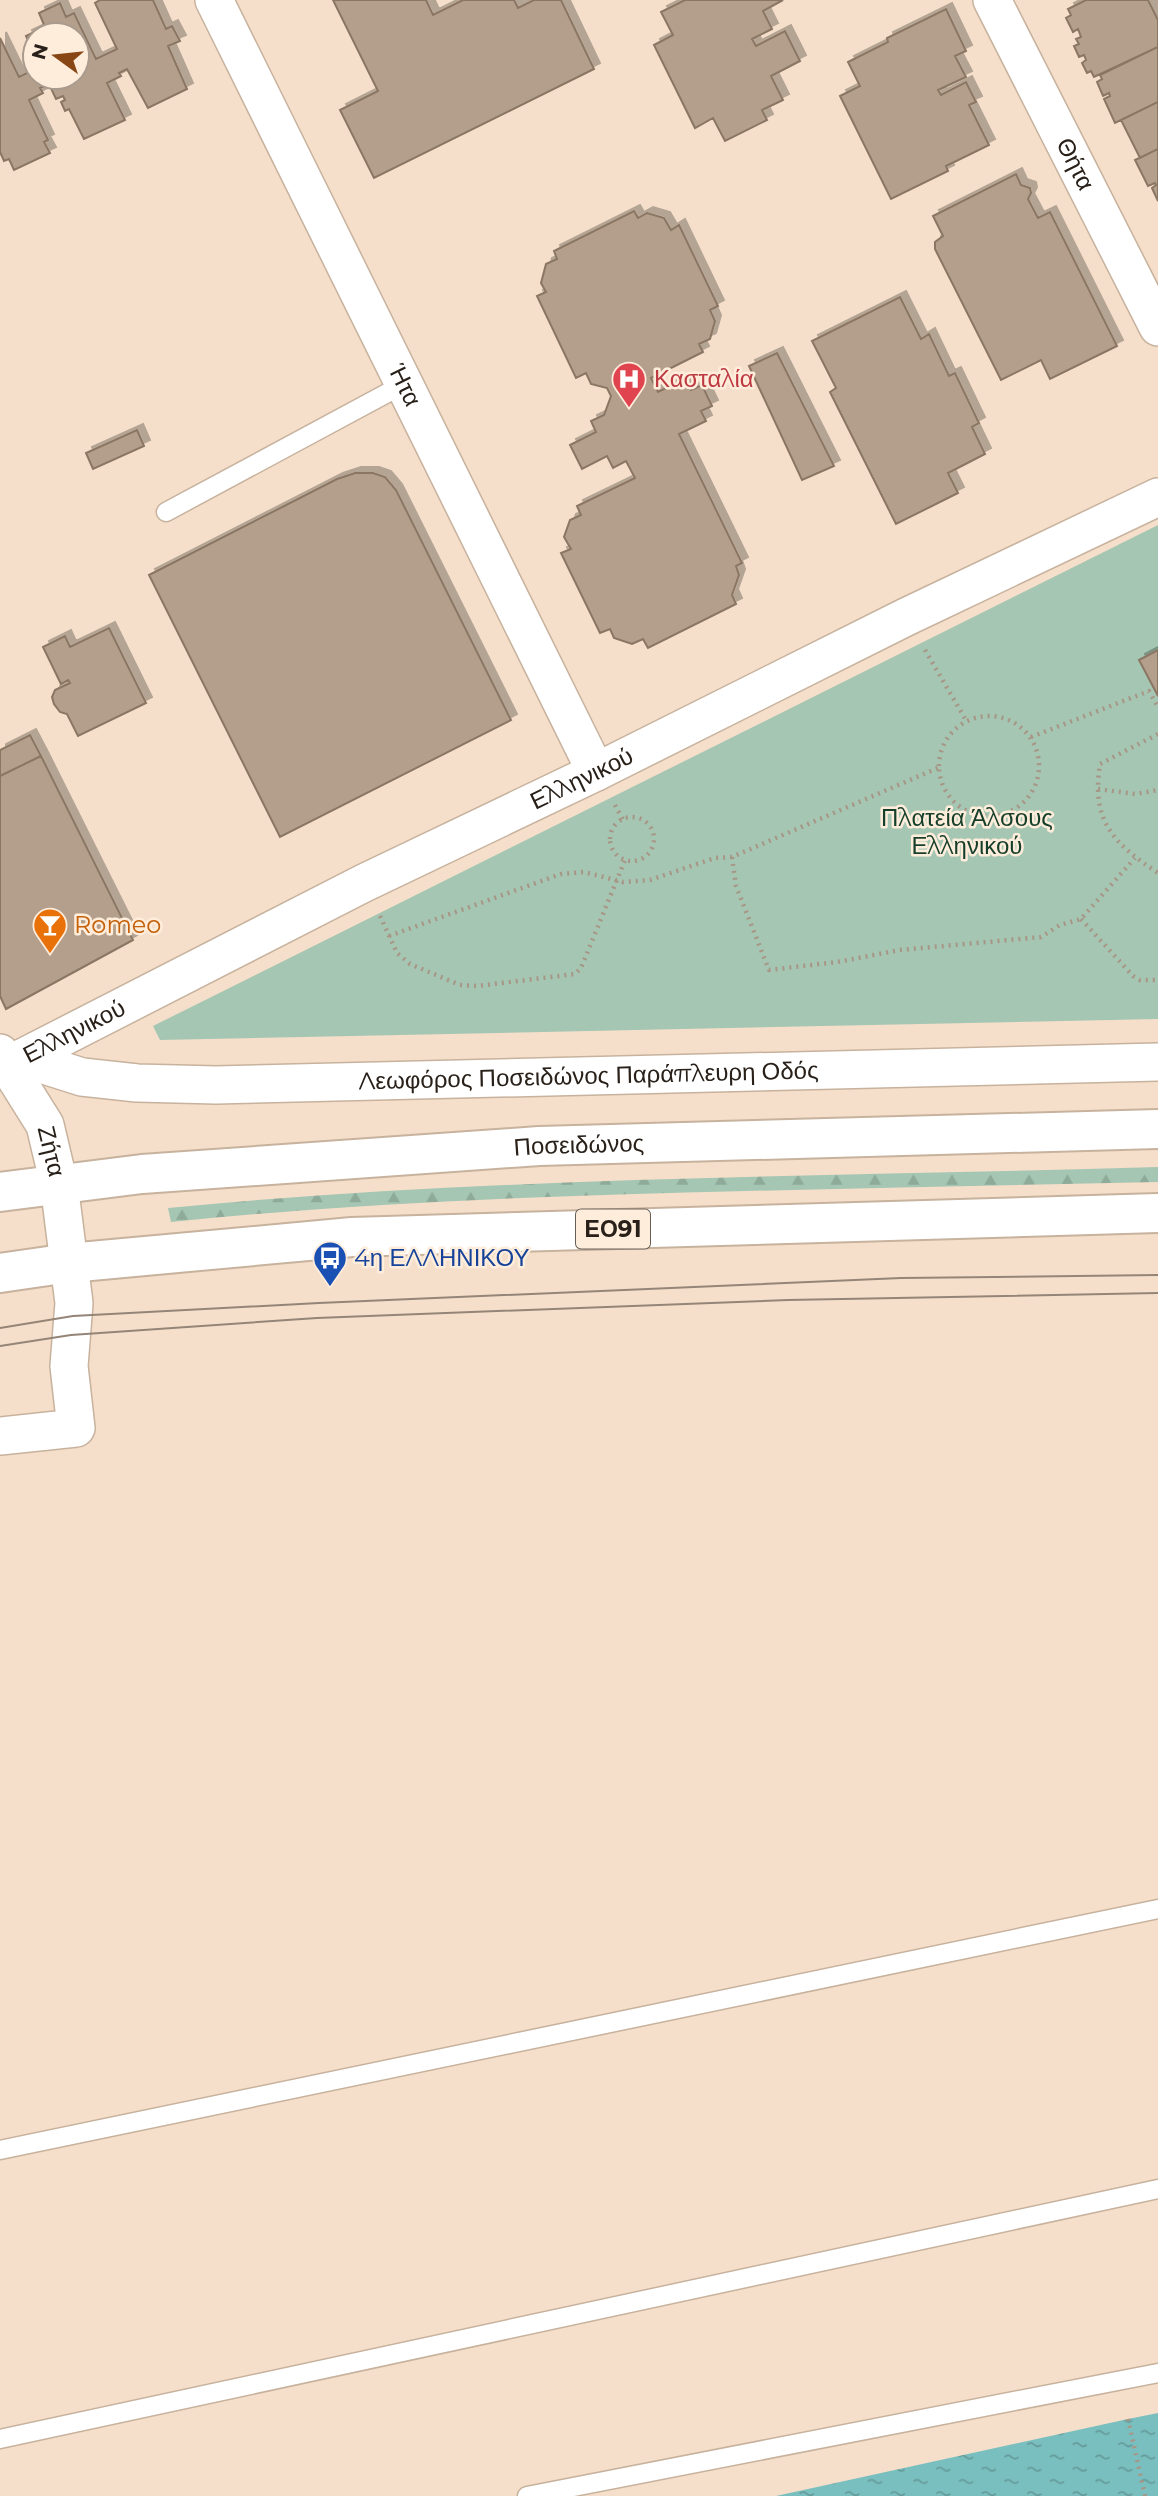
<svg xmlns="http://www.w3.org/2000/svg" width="1158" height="2496" font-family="Montserrat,sans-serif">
<defs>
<pattern id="forest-firs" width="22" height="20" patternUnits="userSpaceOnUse" patternTransform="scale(1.75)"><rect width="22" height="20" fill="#a5c6b3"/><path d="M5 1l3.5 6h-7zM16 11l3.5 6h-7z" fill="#8eaa99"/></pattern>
<pattern id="water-ripples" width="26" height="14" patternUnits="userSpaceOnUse" patternTransform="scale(1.75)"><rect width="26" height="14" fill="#7abfbf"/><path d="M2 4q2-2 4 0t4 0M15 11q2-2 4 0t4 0" fill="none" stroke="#649b9a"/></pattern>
<filter id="shadow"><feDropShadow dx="6" dy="-6" stdDeviation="0" flood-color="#0004"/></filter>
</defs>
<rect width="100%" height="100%" fill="#f5dfca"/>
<path fill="#a5c6b3" d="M1158 525V1019L160 1040 153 1026Z"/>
<path fill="url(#forest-firs)" d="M1158 1167V1182C1021 1185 883 1188 746 1191 553 1196 362 1202 171 1222L168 1208C497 1176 828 1177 1158 1167Z"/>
<path fill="url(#water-ripples)" d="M1158 2413V2496H776L1128 2419Z"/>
<path fill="#b49f8c" stroke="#8a7664" stroke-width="2" filter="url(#shadow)" d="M100 0H153L166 29 172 26 180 41 168 46 187 89 148 108 127 69 119 73 121 76 107 83 125 120 84 139 69 109 65 111 61 102 65 100 63 96 56 99 49 84 40 88 43 93 29 100 48 140 44 142 50 153 14 170 9 159 4 161 0 152V38L19 77 35 69V77H77V35H35V56L26 36 45 27 39 13 60 3 66 17 74 13 96 59 117 49 95 3Z
M333 0H426L433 15 463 0H514L518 8 534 0H561L594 69 374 178 340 110 378 91Z
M685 0H783L763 11 772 29 752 39 756 46 785 31 800 61 771 76 783 100 762 110 767 120 725 141 713 118 695 128 654 45 673 35 661 12Z
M1086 0H1148L1158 20V47L1094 77 1091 71 1087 73 1082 63 1086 60 1084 55 1079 57 1074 46 1079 44 1076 39 1081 37 1078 29 1073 32 1066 18 1071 15 1068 9Z
M946 9 966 51 955 56 966 77 938 90 941 95 966 82 976 102 969 105 989 145 946 166 948 171 891 199 840 96 860 86 848 62 888 42 887 38Z
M1158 47V102L1115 123 1104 99 1110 96 1109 93 1103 96 1097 82 1102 79 1100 75Z
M1158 102V149L1140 158 1121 120Z
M1158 149V201L1152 188 1156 185 1155 183 1148 186 1135 160Z
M1016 174 1021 185 1030 188 1031 193 1028 199 1038 218 1050 212 1117 346 1050 379 1041 360 1001 380 935 249V242L943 236 933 216Z
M634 211 638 218 647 213 664 218 671 230 679 225 718 306 710 310 715 321 710 339 699 344 703 352 651 378 658 392 685 379 691 390 702 385 712 406 701 411 706 421 679 434 742 563 736 566 739 575 732 595 736 604 648 648 643 639 632 644 614 638 610 629 600 633 561 553 571 549 564 537 570 520 581 515 577 506 635 478 626 461 613 468 607 456 582 469 570 445 596 432 591 421 604 415 611 396 607 388 591 384 586 373 576 378 537 296 546 292 541 283 546 264 557 259 554 251Z
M900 297 921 339 929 334 949 376 955 373 979 423 972 427 985 454 948 473 958 493 896 524 830 392 836 388 812 341Z
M777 353 834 466 802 480 749 366Z
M137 430 144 446 93 469 86 453Z
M355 473H373L385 477 396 490 511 720 280 837 149 575 337 479Z
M109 628 146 703 78 736 67 714 60 712 54 704 52 697 55 690 70 683 68 680 61 684 43 647 65 636 70 647Z
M1158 650V696L1139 660Z
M30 735 41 756 0 776V750Z
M41 756 133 940 6 1009 0 996V776Z"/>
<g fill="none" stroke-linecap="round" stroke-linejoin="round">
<g stroke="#c7b29e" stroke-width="21">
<path id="lane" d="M166 512 404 384
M0 2150 1158 1909
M0 2439 1158 2189
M527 2496 1158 2373"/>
</g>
<g stroke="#c7b29e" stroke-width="40">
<g id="street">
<path id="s1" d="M214 0 596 772"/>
<path id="s2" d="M992 0 1158 327"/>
<path id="s3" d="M0 1053 45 1125 59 1184 74 1303 69 1366 76 1428 0 1436"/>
<path id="s4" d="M22 1058 82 1077 137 1083 216 1085 1158 1062"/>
<path id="s5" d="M0 1066 22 1058 364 883 596 772 906 617 1158 497"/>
</g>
</g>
<g stroke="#c7b29e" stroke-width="42">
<g id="highway">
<path id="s6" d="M0 1192 142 1174 539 1146 1158 1129"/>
<path d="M0 1273 69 1263 352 1237 1158 1213"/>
</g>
</g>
<path stroke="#a79686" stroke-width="4.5" stroke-dasharray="2 5" stroke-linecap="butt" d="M925 650 967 722
M939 766a50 50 0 1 1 100 0a50 50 0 1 1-100 0Z
M1158 734 1100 764C1091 821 1113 843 1158 873
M1031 737 1149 691 1158 707
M1098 789 1135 794 1158 790
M615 805 623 820
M610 839a22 22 0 1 1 44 0a22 22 0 1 1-44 0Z
M732 857 736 886 769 970 837 962 900 950 1041 937 1060 925 1081 919 1135 858
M380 916 397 953 410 964 460 985 477 986 575 974 581 968 625 860
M1081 919 1133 976 1140 980H1158
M389 936 561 874 584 872 623 882 650 880 715 858 732 857 940 767
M1128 2419 1145 2496"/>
<use href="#lane" stroke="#fff" stroke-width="18"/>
<use href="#street" stroke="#fff" stroke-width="37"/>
<use href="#highway" stroke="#fff" stroke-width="38"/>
<path stroke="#958577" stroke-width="2" d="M0 1328 73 1316 319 1303 901 1278 1158 1275
M0 1346 71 1335 317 1318 788 1300 1158 1293"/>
</g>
<defs>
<g id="hospital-pin" transform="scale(1.75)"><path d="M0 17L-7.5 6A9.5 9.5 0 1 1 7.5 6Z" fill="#e0444e" stroke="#ffeddc"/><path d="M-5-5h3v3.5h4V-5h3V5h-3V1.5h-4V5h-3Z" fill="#fff"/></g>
<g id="bar-pin" transform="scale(1.75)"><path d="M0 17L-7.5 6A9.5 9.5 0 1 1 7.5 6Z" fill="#e8710a" stroke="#ffeddc"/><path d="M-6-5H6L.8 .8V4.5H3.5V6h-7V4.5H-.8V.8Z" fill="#fff"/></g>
<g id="bus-pin" transform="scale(1.75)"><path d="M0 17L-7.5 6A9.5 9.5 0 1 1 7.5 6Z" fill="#1a4fb4" stroke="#ffeddc"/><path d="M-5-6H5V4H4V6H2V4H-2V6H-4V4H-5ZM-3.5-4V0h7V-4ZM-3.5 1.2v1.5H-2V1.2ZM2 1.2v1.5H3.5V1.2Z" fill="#fff"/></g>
</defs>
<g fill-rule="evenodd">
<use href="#hospital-pin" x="629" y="379"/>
<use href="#bar-pin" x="50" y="925"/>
<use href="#bus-pin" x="330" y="1258"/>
</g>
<g text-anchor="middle" stroke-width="5" stroke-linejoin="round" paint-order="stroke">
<rect fill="#ffeddc" stroke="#685e54" stroke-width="2" x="576" y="1209.5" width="74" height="39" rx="5"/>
<g font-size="23" font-weight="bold" fill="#282019">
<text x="613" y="1237">ΕΟ91</text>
</g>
<g font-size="24" fill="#282019" stroke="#ffeddc">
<text dy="8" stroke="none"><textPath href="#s2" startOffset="184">Θήτα</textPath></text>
<text dy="8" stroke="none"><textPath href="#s1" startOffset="430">Ήτα</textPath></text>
<text dy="8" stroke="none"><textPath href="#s5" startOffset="649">Ελληνικού</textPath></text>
<text dy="8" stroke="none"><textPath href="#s5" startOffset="82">Ελληνικού</textPath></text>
<text dy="8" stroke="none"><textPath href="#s4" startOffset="570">Λεωφόρος Ποσειδώνος Παράπλευρη Οδός</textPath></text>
<text dy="8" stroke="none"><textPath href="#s6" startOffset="581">Ποσειδώνος</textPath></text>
<text dy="8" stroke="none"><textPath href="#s3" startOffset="112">Ζήτα</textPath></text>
</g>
<g font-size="24" fill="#be3a42" stroke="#ffeddc" text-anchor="start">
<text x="654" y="387">Κασταλία</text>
</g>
<g font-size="24" fill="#153f2a" stroke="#ffeddc">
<text x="967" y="826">Πλατεία Άλσους<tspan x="967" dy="28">Ελληνικού</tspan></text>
</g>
<g font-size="24" fill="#c56008" stroke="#ffeddc" text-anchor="start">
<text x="74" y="933">Romeo</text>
</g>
<g font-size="24" fill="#164399" stroke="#ffeddc" text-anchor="start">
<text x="354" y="1266">4η ΕΛΛΗΝΙΚΟΥ</text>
</g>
</g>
<g transform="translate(56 56) rotate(285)"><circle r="33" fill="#ffeddc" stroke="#a99b8e" stroke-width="2"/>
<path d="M0-5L12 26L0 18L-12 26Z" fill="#884614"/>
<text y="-10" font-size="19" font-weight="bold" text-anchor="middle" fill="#282019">N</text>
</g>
</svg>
